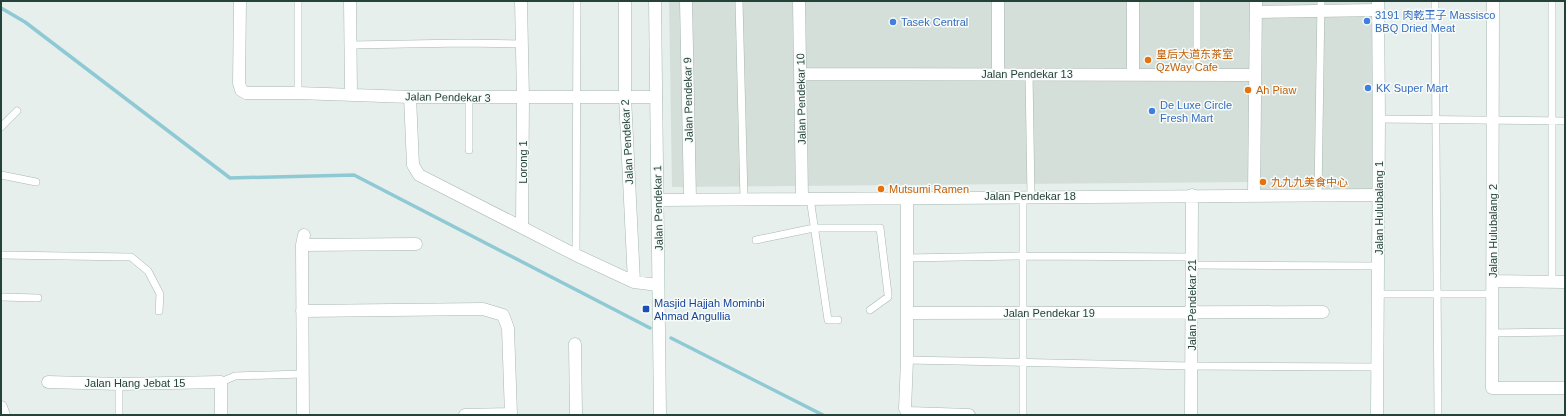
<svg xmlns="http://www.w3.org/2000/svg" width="1566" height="416" font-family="Helvetica,'Noto Sans SC',sans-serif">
<rect width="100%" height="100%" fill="#e6efeb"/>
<path fill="#d4dfda" d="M669 1H1251L1249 182 672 187Z
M1261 1H1372V191H1258Z"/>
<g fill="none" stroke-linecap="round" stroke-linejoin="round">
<path stroke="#8ec9d4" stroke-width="3.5" d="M1 8 25 22 230 178 354 175 650 328
M671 338 823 415"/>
<g stroke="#a8b8b2" stroke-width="8">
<path id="lane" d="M739 1 744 199
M1197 1V74
M1435 1 1438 415
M1552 1V282
M351 45 463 43 522 44
M1029 74 1031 196
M298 93V1
M469 97V150
M1379 119 1565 121
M1 127 17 111
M1 175 36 182
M1318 195 1321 1
M1023 196V415
M810 198 828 320H838
M756 240 814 228H880L888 294V297L870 310
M1 255 131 257 148 271 160 294 159 311
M576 255 577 1
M907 258 1023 256 1192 257
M1192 265 1378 266
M1379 294H1492
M1 297 38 298
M1492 333 1565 332
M907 360 1191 366 1377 367
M221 382 235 376 302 374
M119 415V384"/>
</g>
<g stroke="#a8b8b2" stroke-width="13">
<path id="street" d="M240 1 239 83 241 90 246 93H298L410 97H656
M350 1 351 94
M521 1 523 98 522 226
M625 1V97L634 282
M686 1 690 199
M799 1 802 198
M1133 1V74
M1493 1 1492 388H1565
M1256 12 1378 10
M800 74 1254 75
M998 74V1
M410 97 413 165 419 175 576 255 634 282 658 285
M1254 195 1256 1
M907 197V360L905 409 909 413 969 415
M658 200 1378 195
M302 245 416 244
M1493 281 1565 282
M302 311 483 309 503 315 508 328 511 415
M907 313 1323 312
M575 344 576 415
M48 382 119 384 221 382V415
M1 407 4 415
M303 415 302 245 304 235
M465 415 511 414
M1191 415 1192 195"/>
</g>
<g stroke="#a4bbb3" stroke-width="13">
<path id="secondary" d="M655 1 660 415
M1377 415 1379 119 1378 1"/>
</g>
<use href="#lane" stroke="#fff" stroke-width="7"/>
<use href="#street" stroke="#fff" stroke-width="12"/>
<use href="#secondary" stroke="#fff" stroke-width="12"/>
</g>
<g fill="#3f7fe0" stroke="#f7fbf9" stroke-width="1.5">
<circle cx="1367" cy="21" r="4"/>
<circle cx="893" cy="22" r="4"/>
<circle cx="1368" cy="88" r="4"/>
<circle cx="1152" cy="111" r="4"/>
</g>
<g fill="#e8710a" stroke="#f7fbf9" stroke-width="1.5">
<circle cx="1148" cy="60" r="4"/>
<circle cx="1248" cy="90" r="4"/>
<circle cx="1263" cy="182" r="4"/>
<circle cx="881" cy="189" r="4"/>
</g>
<rect fill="#1a4fb4" stroke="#f7fbf9" stroke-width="1.5" x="642" y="305" width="8" height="8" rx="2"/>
<g text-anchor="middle" stroke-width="3" stroke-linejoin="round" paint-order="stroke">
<g font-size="11" fill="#366cbe" stroke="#f7fbf9" text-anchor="start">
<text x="1375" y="19">3191 肉乾王子 Massisco<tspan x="1375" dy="13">BBQ Dried Meat</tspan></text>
<text x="901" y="26">Tasek Central</text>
<text x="1376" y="92">KK Super Mart</text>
<text x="1160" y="109">De Luxe Circle<tspan x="1160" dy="13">Fresh Mart</tspan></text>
</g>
<g font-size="11" fill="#c56008" stroke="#f7fbf9" text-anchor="start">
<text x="1156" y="58">皇后大道东茶室<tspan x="1156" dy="13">QzWay Cafe</tspan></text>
<text x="1256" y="94">Ah Piaw</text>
<text x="1271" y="186">九九九美食中心</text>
<text x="889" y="193">Mutsumi Ramen</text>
</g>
<g font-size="11" fill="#24423a" stroke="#f7fbf9">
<text x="1027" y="78">Jalan Pendekar 13</text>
<text transform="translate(448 97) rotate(1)" y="4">Jalan Pendekar 3</text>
<text transform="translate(801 99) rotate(-91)" y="4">Jalan Pendekar 10</text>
<text transform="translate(688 100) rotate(-91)" y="4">Jalan Pendekar 9</text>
<text transform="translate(627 142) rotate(-93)" y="4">Jalan Pendekar 2</text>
<text transform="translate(523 162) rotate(-90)" y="4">Lorong 1</text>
<text x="1030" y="200">Jalan Pendekar 18</text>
<text transform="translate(658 208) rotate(-91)" y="4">Jalan Pendekar 1</text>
<text transform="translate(1379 208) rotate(-90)" y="4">Jalan Hulubalang 1</text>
<text transform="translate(1493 231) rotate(-90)" y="4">Jalan Hulubalang 2</text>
<text transform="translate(1192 305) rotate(-90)" y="4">Jalan Pendekar 21</text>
<text x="1049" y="317">Jalan Pendekar 19</text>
<text x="135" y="387">Jalan Hang Jebat 15</text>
</g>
<g font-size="11" fill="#164399" stroke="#f7fbf9" text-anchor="start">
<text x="654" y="307">Masjid Hajjah Mominbi<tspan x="654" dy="13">Ahmad Angullia</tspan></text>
</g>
</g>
<rect width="1566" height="416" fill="none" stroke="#24423a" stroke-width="4"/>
</svg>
